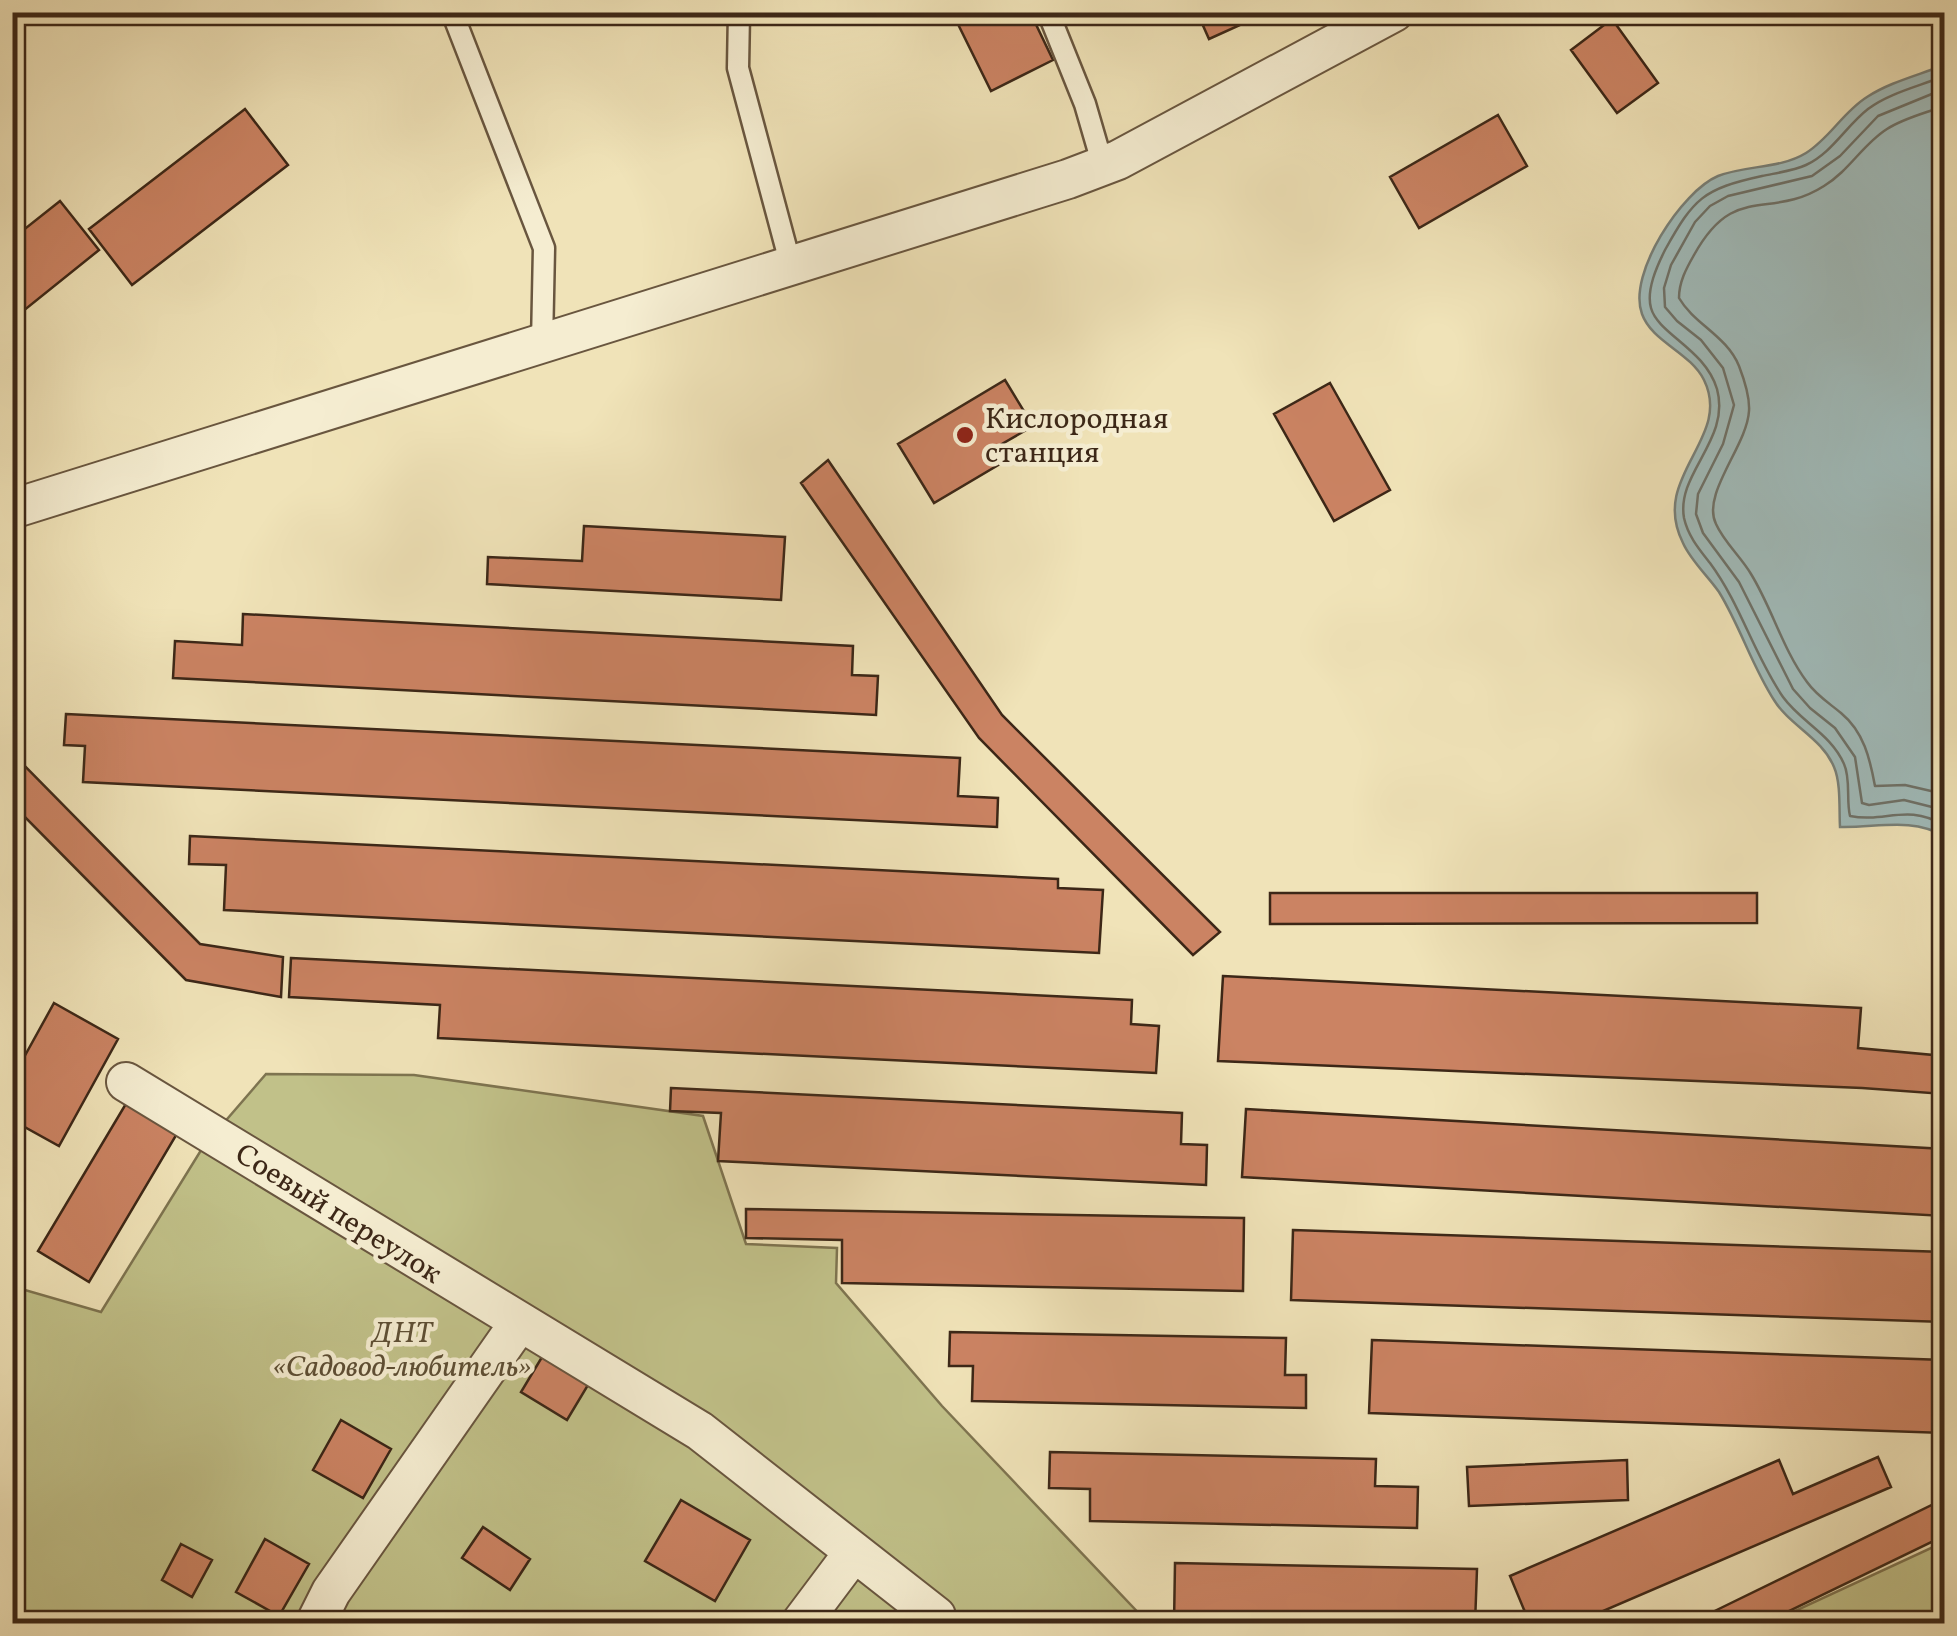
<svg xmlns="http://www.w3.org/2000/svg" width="1957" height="1636" font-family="Vollkorn,serif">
<rect width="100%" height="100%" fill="#f0e3b8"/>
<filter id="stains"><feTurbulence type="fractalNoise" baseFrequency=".002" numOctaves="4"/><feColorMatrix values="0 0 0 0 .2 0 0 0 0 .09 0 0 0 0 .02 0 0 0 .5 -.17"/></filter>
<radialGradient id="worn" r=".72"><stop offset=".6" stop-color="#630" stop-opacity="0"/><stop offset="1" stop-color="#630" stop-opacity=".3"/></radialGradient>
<path fill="#c1c189" stroke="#7e7450" stroke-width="2.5" d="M266 1074 414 1075 703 1116 746 1244 837 1248 836 1283 942 1406 1148 1623H13L12 1324 25 1290 101 1312 203 1147Z
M1944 1542V1623H1769Z"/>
<path fill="#a0bbba" stroke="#788079" stroke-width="2.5" d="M1944 65V836C1911 817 1877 828 1840 827 1839 809 1841 783 1834 767 1822 738 1790 726 1774 700 1752 666 1740 626 1719 592 1708 576 1691 561 1683 543 1649 476 1733 439 1704 380 1690 352 1652 342 1642 314 1627 274 1682 191 1718 176 1746 165 1780 169 1806 153 1830 138 1843 112 1867 97 1890 82 1919 75 1944 65Z"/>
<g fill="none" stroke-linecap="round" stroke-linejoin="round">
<path stroke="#6e7168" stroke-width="2.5" d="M1944 76C1920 86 1889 93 1868 109 1846 126 1832 153 1806 165 1793 171 1776 173 1762 176 1703 189 1694 198 1665 250 1657 266 1646 290 1651 308 1658 334 1705 349 1717 389 1731 440 1676 473 1684 518 1688 536 1699 549 1710 563 1741 605 1754 655 1783 697 1801 722 1831 734 1844 764 1851 779 1846 800 1850 816 1886 823 1906 803 1944 825
M1944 89 1878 116 1840 156 1812 176 1728 196 1710 206 1695 222 1671 265 1664 288 1665 307 1677 321 1701 340 1723 368 1734 405 1723 444 1698 494 1696 514 1703 533 1739 582 1793 689 1810 708 1835 728 1855 757 1862 803 1869 805 1904 800 1944 810
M1944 106C1926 113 1904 118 1887 129 1863 144 1849 171 1824 186 1769 221 1735 181 1694 255 1686 269 1679 282 1679 298 1694 324 1727 336 1739 366 1744 379 1750 397 1749 411 1747 446 1701 494 1716 524 1724 542 1741 557 1751 574 1772 608 1783 650 1807 682 1816 695 1829 703 1841 713 1864 732 1870 759 1875 786L1905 785 1944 794"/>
</g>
<path fill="#cb8363" stroke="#3c2717" stroke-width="2.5" d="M952 12H1030L1053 60 991 91Z
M1197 12H1258L1260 16 1209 39Z
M1612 19 1658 83 1617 113 1571 50Z
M245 109 288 165 132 285 89 229Z
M1498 115 1527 166 1419 228 1390 177Z
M60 201 99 250 12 320V239Z
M1005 380 1033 426 1002 444 1010 458 934 503 898 444Z
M1330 383 1390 490 1334 521 1274 414Z
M828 460 1002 715 1220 932 1193 955 979 738 801 483Z
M584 526 785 537 781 600 487 584 488 557 582 561Z
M243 614 853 646 852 675 878 676 876 715 173 678 175 641 242 645Z
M66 714 960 758 958 796 998 798 997 827 83 782 85 746 64 745Z
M12 753 200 944 283 957 281 997 186 980 12 804Z
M190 836 1058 879V888L1103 890 1099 953 224 910 226 865 189 864Z
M1270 893H1757V923L1270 924Z
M291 958 1132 1000 1131 1024 1159 1026 1156 1073 438 1038 440 1005 289 997Z
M1223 976 1861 1008 1858 1048 1944 1056V1094L1862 1088 1218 1061Z
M54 1003 118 1039 59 1146 12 1120V1079Z
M671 1088 1182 1113 1181 1144 1207 1145 1206 1185 718 1161 721 1113 670 1111Z
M127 1102 178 1132 89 1282 38 1251Z
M1246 1109 1944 1149V1216L1242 1177Z
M746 1209 1244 1218 1243 1291 842 1283V1240L746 1238Z
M1293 1230 1944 1252V1322L1291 1300Z
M950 1332 1286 1338 1285 1375H1306V1408L972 1401 973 1366H949Z
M1372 1340 1944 1360V1433L1369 1413Z
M542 1357 588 1385 567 1420 521 1392Z
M341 1420 391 1449 363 1498 313 1470Z
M1050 1452 1376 1459 1375 1486 1418 1487 1417 1528 1090 1521V1489L1049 1488Z
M1878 1457 1891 1487 1573 1624H1530L1510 1576 1779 1460 1793 1494Z
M1627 1460 1628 1500 1469 1506 1467 1467Z
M1944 1499V1536L1762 1624H1688Z
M681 1500 750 1540 715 1601 645 1561Z
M483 1527 530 1559 510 1590 462 1558Z
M265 1539 309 1564 279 1616 236 1592Z
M181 1544 212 1560 192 1597 162 1580Z
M1175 1563 1477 1569 1475 1624H1174Z"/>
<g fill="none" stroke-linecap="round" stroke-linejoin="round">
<g stroke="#69563f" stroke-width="25">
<path id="lane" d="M452 12 544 248 542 344
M739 12 738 68 791 266
M1048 12 1085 104 1103 166"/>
</g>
<g stroke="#69563f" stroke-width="42">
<path id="street" d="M12 509 1068 179 1118 160 1394 12
M126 1082 700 1431 936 1616 938 1624
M315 1624 331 1592 519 1323
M800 1624 854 1552"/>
</g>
<use href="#lane" stroke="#f5edd1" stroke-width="20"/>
<use href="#street" stroke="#f5edd1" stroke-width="38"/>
</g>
<circle fill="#8f2418" stroke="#f5edd1" stroke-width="4" cx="965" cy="435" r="10"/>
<g text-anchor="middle" stroke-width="9" stroke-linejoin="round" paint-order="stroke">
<g font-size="30" fill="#3c2717" stroke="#f5edd1" text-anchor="start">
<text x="985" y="428">Кислородная<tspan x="985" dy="34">станция</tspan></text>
</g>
<g font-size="30" fill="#3c2717" stroke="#f5edd1">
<text transform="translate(339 1213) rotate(32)" y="10">Соевый переулок</text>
</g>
<g font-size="30" font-style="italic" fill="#5d4e34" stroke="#f5edd1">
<text x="402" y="1342">ДНТ<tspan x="402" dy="34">«Садовод-любитель»</tspan></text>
</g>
</g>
<rect width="1957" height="1636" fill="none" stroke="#f0e3b8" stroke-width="50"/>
<rect x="15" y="15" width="1927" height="1606" fill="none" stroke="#3c2717" stroke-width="5"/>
<rect x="25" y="25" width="1907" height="1586" fill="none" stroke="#3c2717" stroke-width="2.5"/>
<rect width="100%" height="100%" filter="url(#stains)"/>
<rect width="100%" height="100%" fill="url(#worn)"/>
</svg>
